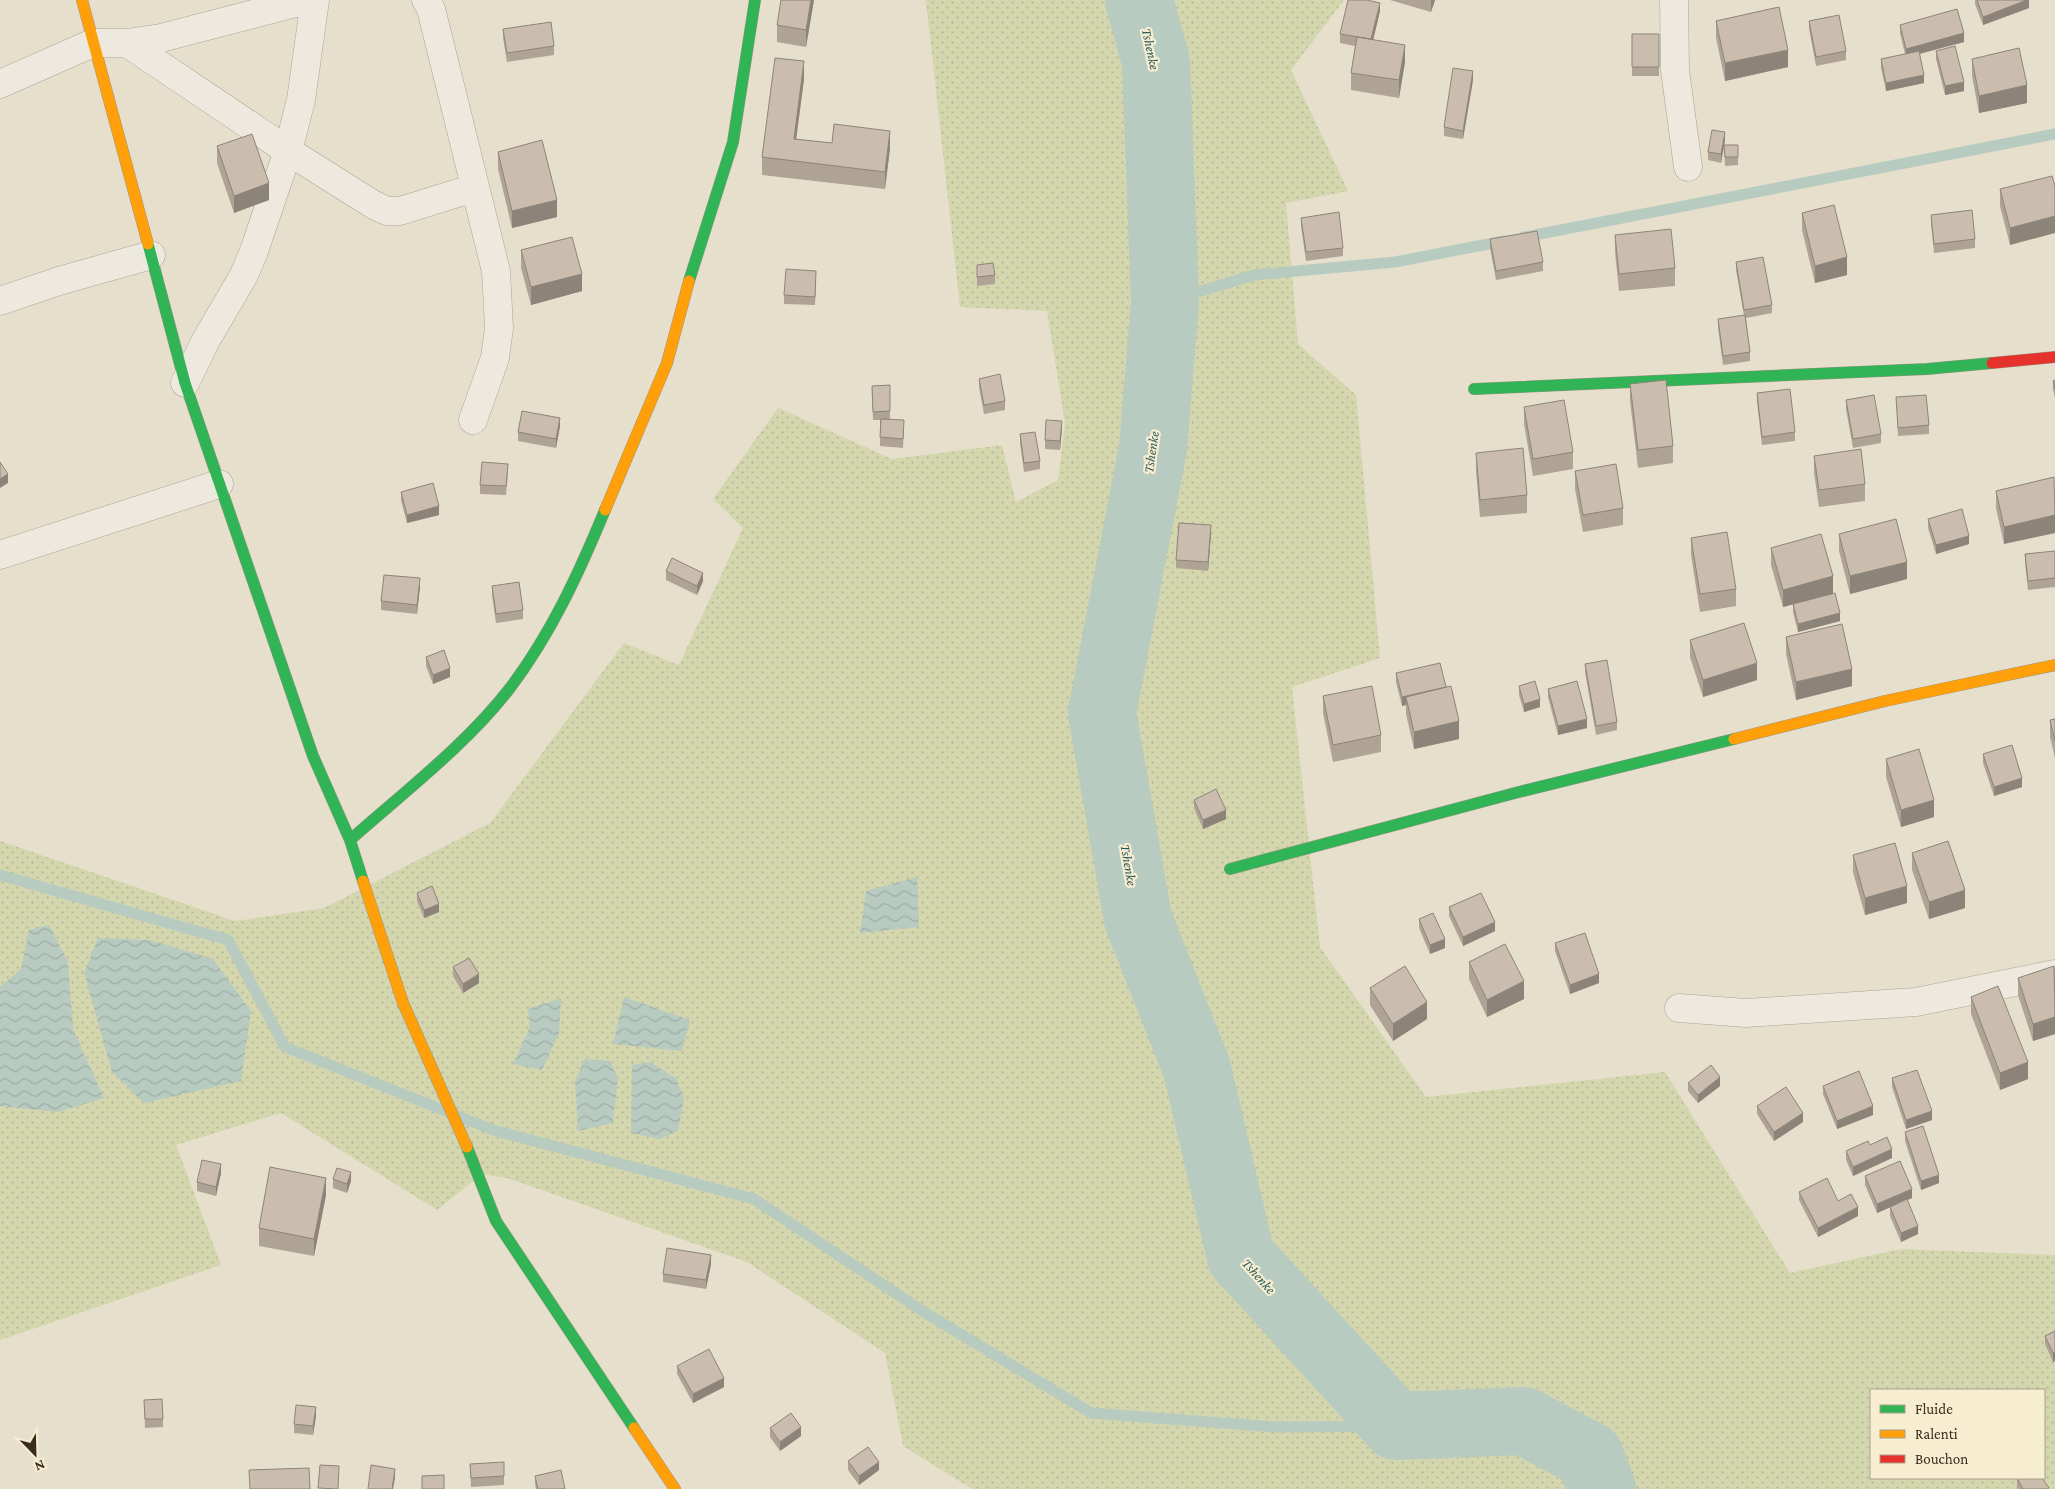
<svg xmlns="http://www.w3.org/2000/svg" width="2055" height="1489" font-family="'Crimson Pro',serif">
<defs>
<pattern id="grass-dots" width="8" height="8" patternUnits="userSpaceOnUse" patternTransform="scale(1.25)"><rect width="8" height="8" fill="#d4d6ae"/><path d="M2 2h.1M6 6h.1" fill="none" stroke="#b7b895" stroke-width="1.8" stroke-linecap="round"/></pattern>
<pattern id="water-waves" width="16" height="10" patternUnits="userSpaceOnUse" patternTransform="scale(1.25)"><rect width="16" height="10" fill="#b8cbc0"/><path d="M0 5q4-4 8 0t8 0" fill="none" stroke="#9faea5"/></pattern>
</defs>
<rect width="100%" height="100%" fill="#e6dfcc"/>
<path fill="url(#grass-dots)" fill-rule="evenodd" d="M926 0H1344L1291 70 1348 191 1286 203 1298 344 1356 395 1380 658 1292 687 1320 947 1426 1097 1665 1072 1790 1273 1901 1249 2055 1255V1489H972L903 1446 885 1353 747 1262 507 1178 482 1174 437 1210 281 1113 176 1145 221 1265 0 1340V841L235 921 324 908 490 823 624 643 679 665 743 528 713 499 778 408 892 459 1002 445 1016 502 1058 480 1065 423 1047 311 960 307ZM1871 1390H2044V1478H1871Z"/>
<path fill="url(#water-waves)" d="M917 877 919 927 860 933 866 891Z
M49 925 68 962 73 1029 104 1098 58 1112 0 1106V987L21 969 29 930Z
M98 938 150 940 213 959 251 1011 241 1081 144 1103 112 1072 84 973Z
M624 997 690 1020 682 1051 613 1044Z
M561 998 559 1033 542 1070 513 1064 530 1027 528 1009Z
M584 1059 610 1061 618 1078 613 1123 578 1131 575 1082Z
M650 1062 676 1078 684 1098 678 1131 660 1139 631 1133 632 1065Z"/>
<g fill="none" stroke-linecap="round" stroke-linejoin="round">
<path stroke="#b8cbc0" stroke-width="11" d="M1524 237 2055 134
M1165 302 1254 275 1395 262 1504 241
M0 875 228 940 285 1047 493 1130 754 1199 924 1312 1091 1413 1276 1427 1396 1426"/>
<path stroke="#b8cbc0" stroke-width="68" d="M1139 0 1156 62 1165 302 1153 448 1102 713 1138 919 1197 1069 1241 1257 1396 1426 1524 1421 1590 1456 1602 1489"/>
<g stroke="#aba496" stroke-width="29">
<path id="street" d="M426 0 431 9 496 271 499 328 495 358 473 420
M1674 0 1675 70 1688 167
M127 43 288 151 374 205 387 211H400L474 188
M0 84 93 43H127L161 38 307 0
M0 301 59 281 151 255
M185 383 206 340 244 275 254 251 288 151 301 100 315 0
M0 555 219 484
M1679 1008 1746 1013 1916 1002 2055 974"/>
</g>
<g stroke="#9a9385" stroke-width="12">
<path id="fast" d="M148 244 185 383 313 756 350 840 363 881
M689 281 733 142 755 0
M1474 389 1927 369 1992 363
M350 840C403 793 467 744 510 688 551 634 579 573 605 510
M1230 869 1515 793 1734 739
M467 1147 496 1221 634 1428"/>
</g>
<g stroke="#9a9385" stroke-width="12">
<path id="slow" d="M82 0 148 244
M605 510 667 363 689 281
M1734 739 1885 701 2055 665
M363 881 403 1003 467 1147
M634 1428 675 1489"/>
</g>
<g stroke="#9a9385" stroke-width="12">
<path id="jam" d="M1992 363 2055 357"/>
</g>
<use href="#street" stroke="#ede9df" stroke-width="28"/>
<use href="#fast" stroke="#30b455" stroke-width="11"/>
<use href="#slow" stroke="#ff9f0a" stroke-width="11"/>
<use href="#jam" stroke="#e5322d" stroke-width="11"/>
</g>
<path fill="#aea395" d="M781 0H814L806 47 777 42V25Z
M1390 0H1435L1431 12Z
M1975 0H2029V8L1983 25 1975 4Z
M1380 11 1373 40 1405 62 1399 98 1351 90V73L1355 46 1340 43V34Z
M1716 21 1788 67 1725 81 1716 38Z
M1809 21 1846 51V60L1816 66 1809 29Z
M1900 25 1964 42 1920 54 1924 83 1886 91 1881 68V59L1905 54 1900 33Z
M503 29 554 46V55L507 62 503 38Z
M1632 34H1659V76H1632Z
M1936 51 1964 91 1945 95 1936 59Z
M1972 59 2027 103 1979 113 1972 76Z
M804 79 796 139 832 143 890 148 885 189 762 175V157Z
M1473 80 1463 139 1444 136V127Z
M1725 140 1721 163 1708 160V152Z
M1724 145H1738V165L1725 166Z
M217 146 269 200 234 213 217 163Z
M498 152 557 217 512 228 498 169Z
M2055 186 2010 245 2000 206V189Z
M1802 213 1847 275 1815 283 1802 230Z
M1931 215 1975 239V248L1934 253 1931 224Z
M1301 218 1343 248V256L1306 261 1301 226Z
M1615 235 1675 268V286L1619 291 1615 252Z
M1490 239 1543 262V271L1496 280 1490 248Z
M521 250 582 291 531 305 521 268Z
M1736 262 1772 305V313L1746 318 1750 352V361L1723 365 1718 328V319L1744 316 1736 270Z
M977 265 995 275V284L977 286Z
M816 280 815 305 784 304V295Z
M979 379 1005 401V410L984 414 979 387Z
M2055 380V398L2053 389V381Z
M1630 384 1673 446V463L1638 468 1630 401Z
M890 385V419L904 429 903 448 880 446V420H873L872 386Z
M1757 393 1795 432V441L1762 445 1757 402Z
M1896 397 1929 425V434L1898 436Z
M1846 400 1881 434V443L1853 448 1846 409Z
M1524 407 1573 452V469L1533 476 1524 424Z
M560 426 556 448 518 441V432Z
M1062 429 1060 450 1045 449V440Z
M1020 434 1040 461V469L1024 472 1020 443Z
M1476 453 1527 495V513L1480 517 1476 471Z
M1814 456 1865 484V501L1819 507 1814 473Z
M1575 471 1623 508V525L1583 532 1575 489Z
M508 473 506 495 480 494V485Z
M2054 477 2004 544 1996 508V491Z
M401 492 439 515 407 523 401 500Z
M1928 519 1969 544 1936 554 1928 528Z
M1211 534 1208 571 1176 568V560Z
M1839 534 1907 579 1850 594 1839 551Z
M1691 538 1736 589V606L1700 612 1691 555Z
M1771 548 1833 593 1840 621 1798 632 1793 612V604L1783 607 1771 565Z
M2055 551V587L2028 590 2025 563V554Z
M666 571 703 581 697 595 666 580Z
M492 586 523 610V619L496 623 492 595Z
M420 587 417 614 381 610V601Z
M1786 637 1852 686 1796 700 1786 654Z
M1690 640 1757 680 1703 697 1690 657Z
M426 657 450 677 433 684 426 666Z
M1585 664 1617 722V730L1596 735 1585 672Z
M1396 673 1446 688 1459 739 1414 749 1406 714V705L1402 706 1396 682Z
M1519 686 1540 707 1524 712 1519 695Z
M1548 689 1587 728 1558 735 1548 697Z
M1323 696 1381 735V752L1333 762 1323 713Z
M2055 719V758L2050 737V720Z
M1983 754 2022 787 1994 796 1983 763Z
M1886 759 1934 817 1901 827 1886 777Z
M1194 800 1226 819 1203 829 1194 808Z
M1912 853 1965 908 1929 919 1912 870Z
M1853 855 1907 903 1865 915 1853 872Z
M417 893 439 912 424 918 417 901Z
M1449 907 1495 931 1463 946 1449 916Z
M1419 919 1445 948 1430 954 1419 928Z
M1555 943 1599 983 1570 994 1555 951Z
M1469 962 1524 999 1487 1017 1469 979Z
M453 967 479 983 463 993 453 976Z
M2055 967V1034L2033 1041 2018 995V978Z
M1370 988 1427 1019 1393 1041 1370 1005Z
M1971 997 2028 1079 2000 1090 1971 1014Z
M1892 1078 1932 1120 1906 1129 1892 1087Z
M1688 1083 1720 1086 1698 1103 1688 1091Z
M1823 1086 1873 1115 1837 1129 1823 1094Z
M1757 1106 1803 1122 1774 1141 1757 1114Z
M1905 1132 1939 1183 1921 1190 1905 1141Z
M1870 1145 1892 1158 1853 1176 1846 1160V1151Z
M221 1173 216 1196 197 1191V1182Z
M1865 1176 1912 1198 1907 1200 1918 1234 1901 1242 1890 1216V1207L1877 1213 1865 1185Z
M333 1179 351 1181 347 1193 333 1188Z
M1799 1192 1838 1201 1858 1216 1818 1237 1799 1200Z
M326 1195 314 1256 259 1246V1228Z
M711 1264 706 1289 663 1282V1274Z
M2055 1331 2053 1362 2045 1344V1336Z
M677 1366 724 1387 693 1403 677 1374Z
M144 1400 163 1419V1427L145 1428Z
M316 1416 313 1435 294 1433V1424Z
M770 1428 801 1436 780 1451 770 1437Z
M848 1461 879 1470 859 1485 848 1470Z
M504 1462V1485L471 1487 470 1464Z
M535 1476 565 1489H536L535 1484Z
M2017 1478 2049 1489H2018L2017 1487Z"/>
<path fill="#8d8479" d="M811 0H814L806 47V30Z
M1431 0H1435L1431 12Z
M2027 0H2029V8L1983 25V17Z
M1380 3V11L1371 49V41Z
M1964 33V42L1906 57V49Z
M1405 45V62L1399 98V80Z
M1788 50V67L1725 81V63Z
M804 61V79L794 156V139Z
M1473 71V80L1463 139V131Z
M1924 75V83L1886 91V83Z
M1964 82V91L1945 95V86Z
M2027 85V103L1979 113V96Z
M890 131V148L885 189V172Z
M1725 132V140L1721 163V154Z
M269 183V200L234 213V196Z
M557 200V217L512 228V211Z
M2055 216V233L2010 245V228Z
M1847 257V275L1815 283V266Z
M582 274V291L531 305V287Z
M560 418V426L556 448V439Z
M1062 421V429L1060 450V441Z
M8 474V483L0 488V479Z
M439 506V515L407 523V515Z
M2055 515V533L2004 544V527Z
M1211 525V534L1208 571V562Z
M1969 536V544L1936 554V545Z
M1907 562V579L1850 594V576Z
M703 573V581L697 595V586Z
M1833 576V594L1783 607V590Z
M420 578V587L417 614V605Z
M1840 613V621L1798 632V624Z
M1757 663V680L1703 697V680Z
M450 668V677L433 684V675Z
M1852 669V686L1796 700V682Z
M1446 687V695L1406 697V705L1402 706V697Z
M1540 699V707L1524 712V704Z
M1587 719V728L1558 735V726Z
M1459 721V739L1414 749V732Z
M2022 778V787L1994 796V787Z
M1934 800V817L1901 827V810Z
M1226 810V819L1203 829V820Z
M1907 886V903L1865 915V898Z
M1965 890V908L1929 919V902Z
M439 904V912L424 918V910Z
M1495 922V931L1463 946V937Z
M1445 939V948L1430 954V945Z
M479 974V983L463 993V984Z
M1599 974V983L1570 994V985Z
M1524 981V999L1487 1017V1000Z
M1427 1002V1019L1393 1041V1024Z
M2055 1017V1034L2033 1041V1024Z
M2028 1062V1079L2000 1090V1073Z
M1720 1077V1086L1698 1103V1095Z
M1873 1106V1115L1837 1129V1121Z
M1932 1111V1120L1906 1129V1120Z
M1803 1113V1122L1774 1141V1132Z
M1892 1149V1158L1853 1176V1167Z
M221 1164V1173L216 1196V1187Z
M351 1172V1181L347 1193V1184Z
M1939 1175V1183L1921 1190V1181Z
M326 1178V1195L314 1256V1239Z
M1912 1189V1198L1877 1213V1204Z
M1858 1207V1216L1818 1237V1228Z
M1918 1226V1234L1901 1242V1233Z
M711 1255V1264L706 1289V1280Z
M2055 1352V1361L2053 1362V1353Z
M724 1378V1387L693 1403V1394Z
M316 1407V1416L313 1435V1426Z
M801 1427V1436L780 1451V1442Z
M879 1462V1470L859 1485V1476Z
M395 1469V1478L393 1489H392Z"/>
<path fill="#cabdad" stroke="#8d8479" d="M781 0H811L806 30 777 25Z
M1348 0H1367L1380 3 1371 39 1340 34Z
M1977 0H2027L1983 17Z
M1779 7 1788 50 1725 63 1716 21Z
M1957 9 1964 33 1906 49 1900 25Z
M1839 15 1846 51 1816 57 1809 21Z
M551 22 554 46 507 53 503 29Z
M1632 34H1659V67H1632Z
M1357 37 1405 45 1399 80 1351 73Z
M1955 46 1964 82 1945 86 1936 51Z
M2019 48 2027 85 1979 96 1972 59Z
M1919 51 1924 75 1886 83 1881 59Z
M775 58 804 61 794 139 832 143 834 124 890 131 885 172 762 157Z
M1453 68 1473 71 1463 131 1444 127Z
M1712 130 1725 132 1721 154 1708 152Z
M252 134 269 183 234 196 217 146Z
M542 140 557 200 512 211 498 152Z
M1724 145H1738V157H1725Z
M2052 176 2055 186V216L2010 228 2000 189Z
M1834 205 1847 257 1815 266 1802 213Z
M1972 210 1975 239 1934 244 1931 215Z
M1339 212 1343 248 1306 252 1301 218Z
M1671 229 1675 268 1619 274 1615 235Z
M1537 231 1543 262 1496 271 1490 239Z
M572 237 582 274 531 287 521 250Z
M1763 257 1772 305 1744 310 1736 262Z
M993 263 995 275 977 277V265Z
M786 269 816 271 815 297 784 295Z
M1745 315 1750 352 1723 356 1718 319Z
M1000 374 1005 401 984 405 979 379Z
M1666 380 1673 446 1638 450 1630 384Z
M2055 380V389L2053 381Z
M890 385V411L873 412 872 386Z
M1790 389 1795 432 1762 437 1757 393Z
M1874 395 1881 434 1853 439 1846 400Z
M1926 395 1929 425 1898 428 1896 397Z
M1564 400 1573 452 1533 459 1524 407Z
M522 411 560 418 556 439 518 432Z
M881 419 904 420 903 439 880 437Z
M1046 420 1062 421 1060 441 1045 440Z
M1035 432 1040 461 1024 463 1020 434Z
M1523 448 1527 495 1480 500 1476 453Z
M1861 449 1865 484 1819 490 1814 456Z
M0 462 8 474 0 479Z
M482 462 508 464 506 486 480 485Z
M1616 464 1623 508 1583 515 1575 471Z
M2054 477 2055 515 2004 527 1996 491Z
M433 483 439 506 407 515 401 492Z
M1962 509 1969 536 1936 545 1928 519Z
M1896 519 1907 562 1850 576 1839 534Z
M1179 523 1211 525 1208 562 1176 560Z
M1727 532 1736 589 1700 594 1691 538Z
M1821 534 1833 576 1783 590 1771 548Z
M2055 551V578L2028 581 2025 554Z
M672 558 703 573 697 586 666 571Z
M384 575 420 578 417 605 381 601Z
M519 582 523 610 496 614 492 586Z
M1835 593 1840 613 1798 624 1793 604Z
M1744 623 1757 663 1703 680 1690 640Z
M1842 624 1852 669 1796 682 1786 637Z
M444 650 450 668 433 675 426 657Z
M1607 660 1617 722 1596 726 1585 664Z
M1440 663 1446 687 1402 697 1396 673Z
M1535 681 1540 699 1524 704 1519 686Z
M1577 681 1587 719 1558 726 1548 689Z
M1372 686 1381 735 1333 745 1323 696Z
M1451 686 1459 721 1414 732 1406 697Z
M2055 719V741L2050 720Z
M2012 745 2022 778 1994 787 1983 754Z
M1919 749 1934 800 1901 810 1886 759Z
M1216 789 1226 810 1203 820 1194 800Z
M1948 841 1965 890 1929 902 1912 853Z
M1895 843 1907 886 1865 898 1853 855Z
M432 886 439 904 424 910 417 893Z
M1481 893 1495 922 1463 937 1449 907Z
M1433 913 1445 939 1430 945 1419 919Z
M1585 933 1599 974 1570 985 1555 943Z
M1505 944 1524 981 1487 1000 1469 962Z
M469 958 479 974 463 984 453 967Z
M1405 966 1427 1002 1393 1024 1370 988Z
M2054 966 2055 1017 2033 1024 2018 978Z
M1998 986 2028 1062 2000 1073 1971 997Z
M1711 1065 1720 1077 1698 1095 1688 1083Z
M1917 1070 1932 1111 1906 1120 1892 1078Z
M1859 1071 1873 1106 1837 1121 1823 1086Z
M1786 1087 1803 1113 1774 1132 1757 1106Z
M1923 1126 1939 1175 1921 1181 1905 1132Z
M1887 1137 1892 1149 1853 1167 1846 1151 1868 1141 1870 1145Z
M202 1160 221 1164 216 1187 197 1182Z
M1900 1161 1912 1189 1877 1204 1865 1176Z
M270 1167 326 1178 314 1239 259 1228Z
M337 1168 351 1172 347 1184 333 1179Z
M1827 1178 1838 1201 1851 1194 1858 1207 1818 1228 1799 1192Z
M1907 1199 1918 1226 1901 1233 1890 1207Z
M667 1248 711 1255 706 1280 663 1274Z
M2055 1331V1352L2053 1353 2045 1336Z
M709 1349 724 1378 693 1394 677 1366Z
M162 1399 163 1419H145L144 1400Z
M296 1405 316 1407 313 1426 294 1424Z
M791 1413 801 1427 780 1442 770 1428Z
M868 1447 879 1462 859 1476 848 1461Z
M504 1462V1476L471 1478 470 1464Z
M320 1465 339 1466 338 1489 318 1488Z
M371 1465 395 1469 392 1489H368Z
M309 1468 310 1489H250L249 1470Z
M561 1470 565 1489H538L535 1476Z
M444 1475V1489H422V1476Z
M2017 1478H2042L2049 1488 2047 1489H2023Z"/>
<g text-anchor="middle" stroke-width="4.5" stroke-linejoin="round" paint-order="stroke">
<g font-size="14" font-style="italic" fill="#2c5a59" stroke="#f7eed2">
<text transform="translate(1151 49) rotate(78)" y="5">Tshenke</text>
<text transform="translate(1151 452) rotate(-82)" y="5">Tshenke</text>
<text transform="translate(1129 865) rotate(80)" y="5">Tshenke</text>
<text transform="translate(1259 1276) rotate(48)" y="5">Tshenke</text>
</g>
</g>
<rect x="1870" y="1389" width="175" height="90" fill="#f7eed2" stroke="#aba08a"/>
<rect x="1880" y="1405" width="25" height="8" fill="#30b455" stroke="#aba08a"/>
<text x="1915" y="1414" font-size="15" fill="#3a2c1d">Fluide</text>
<rect x="1880" y="1430" width="25" height="8" fill="#ff9f0a" stroke="#aba08a"/>
<text x="1915" y="1439" font-size="15" fill="#3a2c1d">Ralenti</text>
<rect x="1880" y="1455" width="25" height="8" fill="#e5322d" stroke="#aba08a"/>
<text x="1915" y="1464" font-size="15" fill="#3a2c1d">Bouchon</text>
<g transform="translate(35 1454) rotate(157)" stroke="#f7eed2" stroke-width="4" paint-order="stroke">
<path d="M0-4L9 19L0 12L-9 19Z" fill="#3a2c1d"/>
<text y="-8" font-size="14" font-weight="bold" text-anchor="middle" fill="#3a2c1d">N</text>
</g>
</svg>
